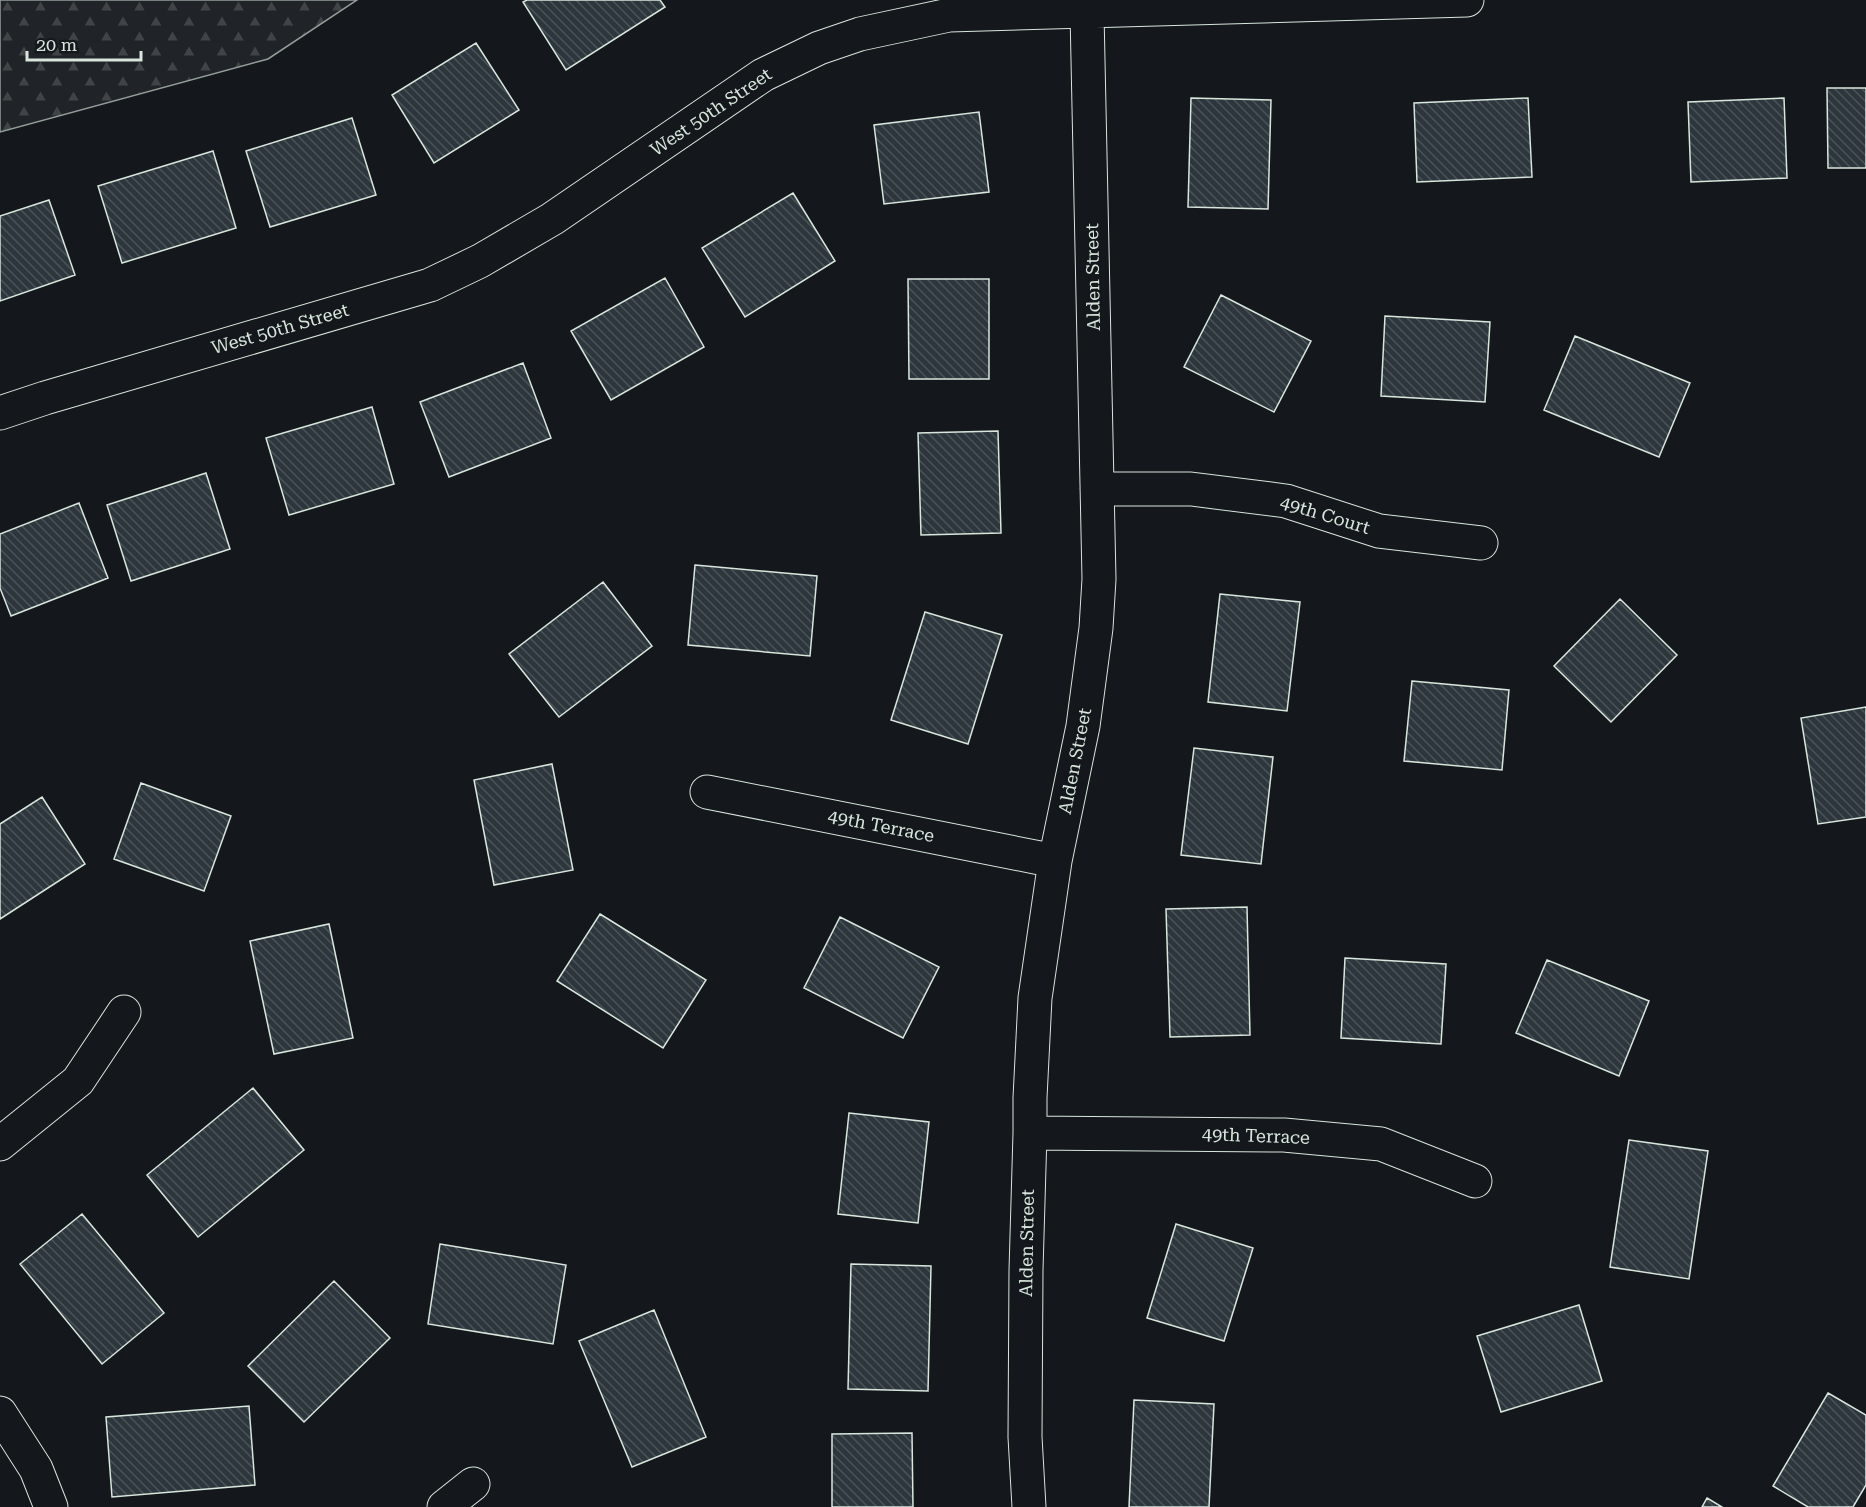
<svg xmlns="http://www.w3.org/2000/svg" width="1866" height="1507" font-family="'Roboto Serif',serif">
<defs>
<pattern id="forest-firs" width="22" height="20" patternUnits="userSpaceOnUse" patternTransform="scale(1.5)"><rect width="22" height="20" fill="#202428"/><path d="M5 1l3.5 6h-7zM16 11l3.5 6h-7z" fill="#404447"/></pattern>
<pattern id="building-back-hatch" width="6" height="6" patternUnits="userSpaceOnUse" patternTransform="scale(1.5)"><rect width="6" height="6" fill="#2c363c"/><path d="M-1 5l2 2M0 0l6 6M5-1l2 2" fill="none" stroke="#4a5358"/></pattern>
</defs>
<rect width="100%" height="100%" fill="#14181c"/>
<path fill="url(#forest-firs)" stroke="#939e99" stroke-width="1.5" d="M0 0H357L268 59 0 132Z"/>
<path fill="url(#building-back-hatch)" stroke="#d8e6dc" stroke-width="1.5" d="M527 0H660L665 7 566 70 523 2Z
M476 43 519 110 434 163 392 95Z
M1827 88H1866V168H1828Z
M1191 98 1271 100 1268 209 1188 207Z
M1528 98 1532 177 1417 182 1414 103Z
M1784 98 1787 178 1691 182 1688 102Z
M979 112 989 192 884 204 874 125Z
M352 118 376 195 270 227 246 151Z
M213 151 236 228 122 263 98 186Z
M793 193 835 261 745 317 702 248Z
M49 200 75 275 0 301V216Z
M665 278 704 347 611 400 571 331Z
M908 279H989V379H909Z
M1221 295 1311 341 1274 412 1184 367Z
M1385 316 1490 322 1485 402 1381 396Z
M1575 336 1690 383 1659 457 1544 410Z
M523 363 551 438 449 477 420 402Z
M372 407 394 484 289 515 266 438Z
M998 431 1001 533 921 535 918 433Z
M206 473 230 549 131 581 107 505Z
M79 503 108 578 11 616 0 588V534Z
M695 565 817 576 810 656 688 645Z
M603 582 652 646 559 717 509 654Z
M1220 594 1300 602 1287 711 1208 702Z
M1620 599 1677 655 1611 722 1554 666Z
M925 612 1002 635 968 744 891 720Z
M1412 681 1509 690 1502 770 1404 761Z
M1866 707V817L1818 824 1801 718Z
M1194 748 1273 757 1261 864 1181 855Z
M552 764 573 870 494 885 474 780Z
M141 783 231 816 204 891 114 859Z
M42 797 85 864 0 919V824Z
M1247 907 1250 1035 1170 1037 1166 909Z
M600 914 706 980 663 1048 557 981Z
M840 917 939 967 903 1038 804 988Z
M329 924 353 1038 274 1054 250 941Z
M1345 958 1446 964 1441 1044 1341 1038Z
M1547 960 1649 1001 1619 1076 1516 1033Z
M253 1088 304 1150 198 1237 147 1175Z
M849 1113 929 1122 918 1223 838 1214Z
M1629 1140 1708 1151 1689 1279 1610 1267Z
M82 1214 164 1313 102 1364 20 1264Z
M1176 1224 1253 1248 1224 1341 1147 1318Z
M440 1244 566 1265 553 1344 428 1324Z
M851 1264 931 1266 928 1391 848 1389Z
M334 1281 390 1338 304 1422 248 1366Z
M1579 1305 1602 1381 1501 1412 1477 1336Z
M654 1310 706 1437 632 1467 579 1341Z
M1828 1393 1866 1415V1485L1853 1507H1808L1773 1486Z
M1134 1400 1214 1404 1209 1507H1129Z
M249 1406 255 1485 112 1497 106 1417Z
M912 1433 913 1507H832V1434Z
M1707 1498 1722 1507H1702Z"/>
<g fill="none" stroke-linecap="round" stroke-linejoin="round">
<g stroke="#d8e6dc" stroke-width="35">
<path id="minor" d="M0 413 45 398 430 285 480 261 552 219 763 75 819 48 860 34 949 15 1467 0
M1097 489H1191L1286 501 1379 531 1481 543
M707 792 1055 861
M1030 1133 1284 1135 1381 1144 1475 1181
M0 1144 78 1081 124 1012
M0 1413 36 1469 51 1507
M444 1507 473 1484
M1029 1507 1025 1437 1026 1270 1030 1133V1098L1035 998 1055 861 1083 726 1096 628 1099 579 1087 13"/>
</g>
<use href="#minor" stroke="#14181c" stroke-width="33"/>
</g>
<g text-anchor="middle" stroke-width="4.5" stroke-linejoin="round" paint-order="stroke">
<g font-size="18" fill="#d8e6dc" stroke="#14181c">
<text transform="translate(711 112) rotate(-34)" y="6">West 50th Street</text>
<text transform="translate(1093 277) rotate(-91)" y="6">Alden Street</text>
<text transform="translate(280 329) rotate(-16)" y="6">West 50th Street</text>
<text transform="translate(1325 515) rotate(17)" y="6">49th Court</text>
<text transform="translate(1075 761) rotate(-79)" y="6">Alden Street</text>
<text transform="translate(881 826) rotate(11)" y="6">49th Terrace</text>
<text transform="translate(1256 1136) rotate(2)" y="6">49th Terrace</text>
<text transform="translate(1027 1243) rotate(-89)" y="6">Alden Street</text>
</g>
</g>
<path d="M27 51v9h114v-9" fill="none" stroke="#d8e6dc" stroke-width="3"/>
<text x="36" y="51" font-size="18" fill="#d8e6dc" stroke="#14181c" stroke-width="4.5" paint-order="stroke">20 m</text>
</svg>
